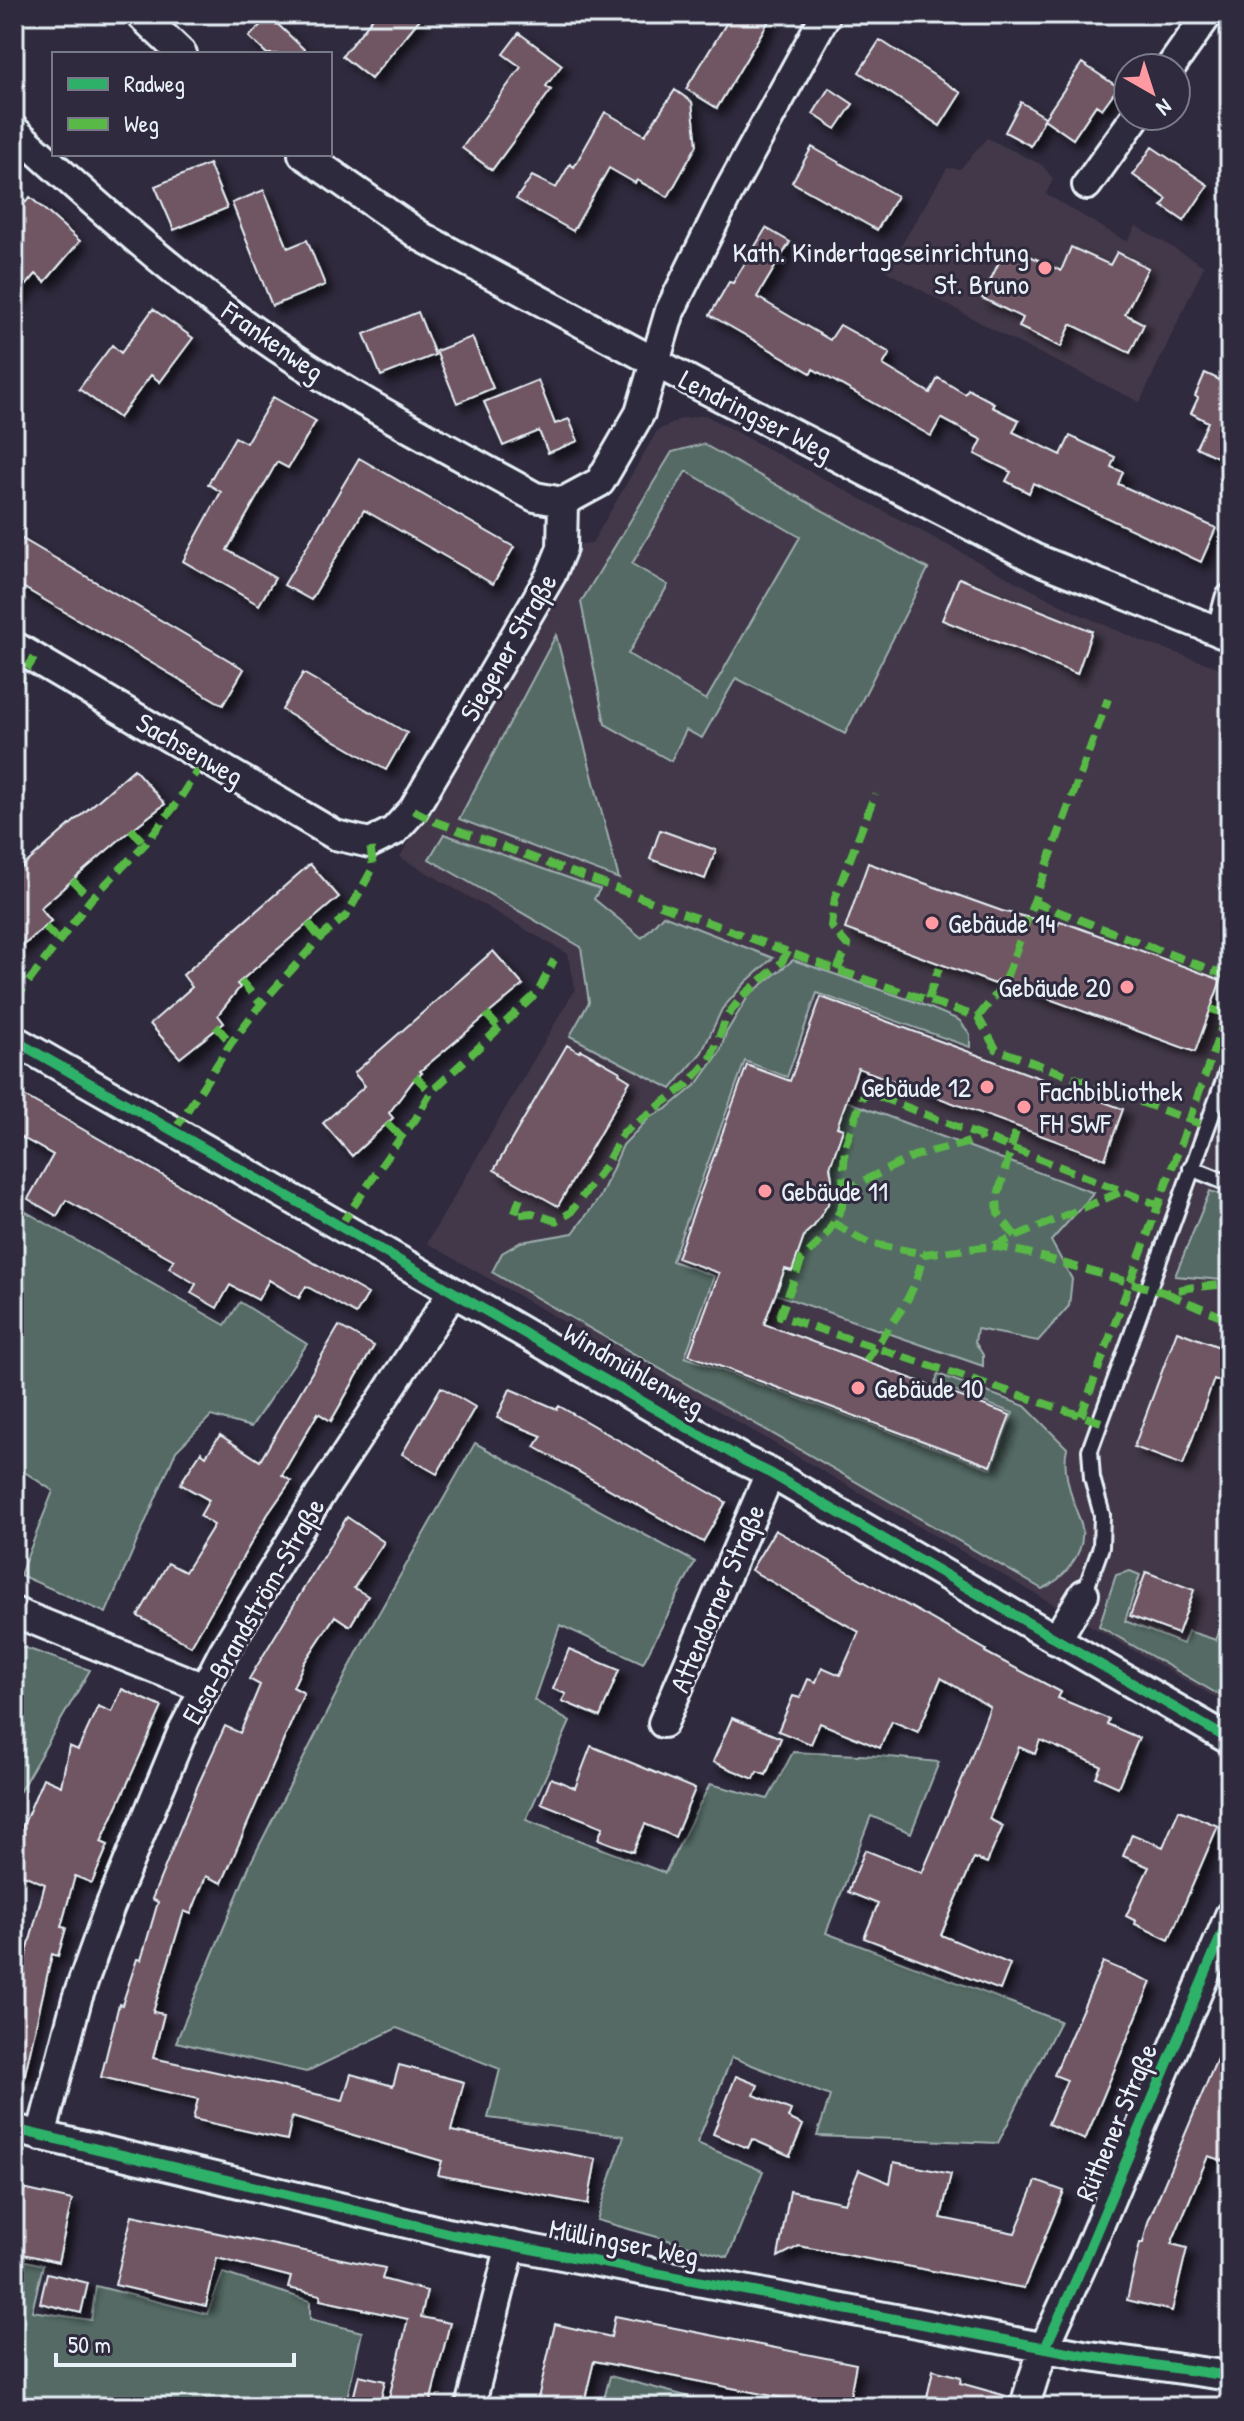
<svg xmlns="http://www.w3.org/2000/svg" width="1244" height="2421" font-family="'Patrick Hand',sans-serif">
<defs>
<filter id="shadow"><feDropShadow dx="7" dy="7" stdDeviation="4" flood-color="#0009"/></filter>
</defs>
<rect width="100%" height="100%" fill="#2f2a3d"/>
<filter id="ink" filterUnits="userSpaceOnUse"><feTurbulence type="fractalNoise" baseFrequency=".0125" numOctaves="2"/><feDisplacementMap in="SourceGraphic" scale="16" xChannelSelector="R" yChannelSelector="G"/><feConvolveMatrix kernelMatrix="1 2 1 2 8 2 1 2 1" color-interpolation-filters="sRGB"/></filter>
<g filter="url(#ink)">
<path fill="#423848" d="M987 138 1042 165 1053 179 1046 194 1127 242 1136 226 1204 266 1140 402 1014 341 886 271 947 168 960 169Z
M705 415 1005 576 1075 612 1144 642 1230 671V1706L427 1243 575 989 568 954 400 857 581 544 592 543 657 431 680 419Z"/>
<path fill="#556b65" stroke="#9eaeae" stroke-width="2" fill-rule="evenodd" d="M703 444 928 569 845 734 736 678 702 738 686 730 671 761 605 724 581 602 672 452ZM686 471 800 537 706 700 628 654 668 585 632 564Z
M556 635 619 879 459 819Z
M444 834 600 889 594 899 642 938 663 915 773 958 746 982 722 1009 702 1052 671 1089 570 1036 589 1002 581 947 429 859Z
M793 960 916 1002 959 1020 970 1034V1047L817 993 787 1077 745 1061 672 1261 714 1276 685 1357 992 1469 1013 1413 935 1384 938 1374 1025 1406 1067 1448C1062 1468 1070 1491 1076 1510 1078 1516 1082 1523 1082 1529 1085 1554 1063 1580 1042 1589L492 1272 502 1253 521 1242 573 1233 600 1197 623 1145 650 1117 668 1108 698 1083 720 1052 726 1033 749 995Z
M846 1101 1094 1193 1051 1241 1072 1279 1069 1306 1038 1341 977 1329 975 1342 983 1355V1366L775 1294 785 1269 792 1271 795 1242C816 1225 834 1204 831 1176 831 1166 827 1159 829 1150L835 1152 843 1130 837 1127Z
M1210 1191 1230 1198V1278L1223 1280 1175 1276Z
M14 1205 225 1325 240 1302 307 1344 251 1427 211 1416 176 1451 106 1613 20 1575 53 1491 14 1465Z
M475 1443 695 1562 643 1663 560 1625 534 1700 570 1722 526 1820 665 1873 710 1784 768 1799 793 1752 880 1756 939 1762 911 1833 871 1816 826 1933 1060 2021 998 2143 817 2136 830 2096 732 2057 697 2143 763 2171 728 2257 597 2220 624 2136 488 2118 500 2069 397 2028 306 2072 176 2042 251 1862 362 1643Z
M1130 1571 1140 1575 1125 1621 1183 1644 1188 1631 1216 1640 1222 1622 1230 1625V1701L1099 1626 1116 1575Z
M14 1644 90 1670 14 1801Z
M14 2258 43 2265 32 2311 91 2320 96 2286 207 2314 223 2273 310 2301V2319L362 2332 345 2407H14Z
M610 2376 728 2407H602Z"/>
<path fill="#6f5762" stroke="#e8f1f8" stroke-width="2" filter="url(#shadow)" d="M376 14H424L371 79 342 56Z
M732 14H773L717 108 686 89Z
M269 16 309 54H267L249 37Z
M519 33 562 65 546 86 551 90 492 170 462 148 521 67 503 54Z
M880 40 961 93 940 126 859 72Z
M1082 63 1118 87 1102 109 1096 105 1073 139 1044 119Z
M829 88 853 104 836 129 813 114Z
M675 90 692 102 697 145 668 197 637 180 635 183 609 168 573 231 516 199 532 176 556 188 570 164 574 167 605 112 645 135Z
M1021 102 1045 117 1031 146 1005 132Z
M812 147 897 196 877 230 792 182Z
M1152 147 1208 185 1184 221 1162 206 1167 199 1133 175Z
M209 164 227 208 174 230 155 186Z
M264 190 288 248 307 240 325 285 272 306 232 203Z
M14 193 26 202 30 197 80 241 45 282 36 274 14 300Z
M766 228 790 242 757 297 830 340 840 325 890 353 883 365 930 393 938 378 965 394 968 389 994 403 992 407 1019 420 1013 432 1061 455 1070 436 1115 457 1111 467 1123 472 1118 484 1216 528 1201 562 1033 483 1029 493 1006 481 1011 472 975 454 982 440 941 418 931 436 813 369 811 373 710 315 729 282 733 283Z
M1007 245 1061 271 1071 247 1110 265 1117 252 1148 268 1125 314 1144 324 1130 353 1071 324 1061 347 1019 327 1023 318 982 298Z
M153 309 193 338 160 382 151 375 119 418 79 389 112 345 121 353Z
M418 312 435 355 381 376 364 334Z
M472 337 493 388 457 403 436 351Z
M1205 373 1226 383 1230 375V440L1221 459 1196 447 1208 422 1191 413 1198 398 1195 396Z
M538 380 555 424 569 419 578 441 548 453 539 431 503 446 484 402Z
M273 397 316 421 288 468 277 462 227 550 275 578 259 605 183 561 221 492 208 484 235 437 246 443Z
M359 458 514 547 493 584 364 510 311 600 284 585Z
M14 534 244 669 223 705 14 582Z
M959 578 1092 631 1077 674 942 620Z
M303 673 407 733 386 770 282 710Z
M134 769 165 804 126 834 40 908 51 921 14 954V874Z
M660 830 716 850 705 879 650 859Z
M868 863 1002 911 1058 925 1060 921 1221 980 1195 1052 997 980 995 984 845 929Z
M310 864 339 897 237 984 240 987 218 1015 224 1023 180 1058 150 1024 192 987 183 975Z
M493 951 523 985 420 1071 422 1073 413 1081 389 1113 393 1118 352 1156 323 1123 365 1086 354 1073Z
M821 997 1123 1109 1105 1159 858 1068 837 1127 843 1129 830 1167 832 1179 828 1204 814 1226 805 1234 792 1271 785 1269 764 1324 1010 1415 991 1466 689 1355 719 1273 677 1258 747 1065 790 1081Z
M567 1045 579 1052 581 1050 620 1072 619 1074 630 1081 558 1206 494 1170Z
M14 1090 77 1126 368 1294 356 1314 306 1286 299 1298 269 1280 258 1300 230 1285 217 1308 191 1293 196 1284 169 1268 174 1260 66 1200 57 1216 28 1199 53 1155 14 1133Z
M339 1326 374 1346 331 1421 318 1413 282 1475 291 1481 268 1514 191 1646 138 1616 168 1563 185 1572 214 1525 200 1516 209 1500 180 1484 201 1452 206 1456 220 1435 260 1461Z
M1177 1331 1230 1351V1385L1214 1379 1183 1465 1134 1447Z
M441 1387 475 1407 437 1474 402 1454Z
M510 1389 557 1409 559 1406 726 1502 703 1542 535 1447 542 1436 497 1418Z
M347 1517 384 1542 354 1588 368 1596 350 1626 335 1616 304 1663 293 1687 304 1693 222 1883 206 1876 191 1914 184 1911 153 2012 164 2014 153 2058 343 2100 351 2074 393 2086 399 2065 464 2082 451 2131 596 2159 588 2204 438 2175 442 2161 292 2117 287 2140 193 2119 198 2099 101 2077 119 2004 122 2005 137 1959 141 1960 158 1902 152 1899 198 1785 225 1726 240 1733 260 1685 249 1679Z
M775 1530 986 1650 985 1652 1061 1692 1058 1698 1109 1719 1107 1724 1139 1738 1118 1787 1096 1777 1101 1766 1040 1740 1035 1754 1019 1747 989 1819 1003 1826 987 1863 974 1858 941 1935 1010 1964 1000 1990 864 1938 878 1904 848 1892 865 1850 922 1873 966 1770 990 1707 941 1678 918 1732 892 1721 880 1748 820 1723 811 1744 778 1731 793 1696 800 1698 808 1679 816 1682 822 1667 840 1675 859 1632 751 1570Z
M1146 1572 1194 1590 1178 1634 1130 1616Z
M569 1649 619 1670 600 1717 562 1701 566 1694 553 1689Z
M122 1689 162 1707 101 1842 108 1845 92 1883 75 1876 61 1927 66 1928 58 1956 52 1954 25 2074 14 2073V1981L19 1982 45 1884 14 1871V1847L43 1778 61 1786 69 1746 78 1750 98 1706 112 1712Z
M732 1718 781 1738 766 1775 757 1772 754 1779 713 1762Z
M591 1746 695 1789 675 1837 645 1824 633 1852 598 1839 603 1827 541 1803 551 1778 575 1788Z
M1179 1810 1218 1826 1169 1940 1135 1924 1136 1921 1126 1916 1149 1867 1123 1856 1132 1834 1163 1847Z
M1103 1962 1151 1982 1085 2140 1048 2124 1067 2080 1054 2075Z
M1230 2028V2163L1208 2156 1171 2244 1187 2248 1172 2311 1127 2300 1140 2243H1143L1148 2222Z
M736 2076 758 2085 754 2095 791 2110 788 2118 803 2125 790 2156 752 2139 748 2148 713 2134Z
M894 2162 951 2174 941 2218 1015 2233 1036 2181 1064 2191 1024 2288 799 2246 778 2257 790 2191 845 2203 859 2170 890 2183Z
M14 2187 72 2200 58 2262 14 2252Z
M132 2215 385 2268 382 2279 427 2291 421 2317 450 2323 429 2407H408L388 2402 408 2319 320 2300 321 2295 288 2288 291 2277 217 2258 206 2306 115 2285Z
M47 2273 88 2283 81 2313 40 2303Z
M615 2316 856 2364 848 2407H829L594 2361 583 2407H536L555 2324 611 2337Z
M933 2370 961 2377 960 2383 1010 2397 1008 2407H925Z
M359 2375 385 2381 379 2407 352 2403Z"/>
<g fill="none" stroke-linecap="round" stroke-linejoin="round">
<g stroke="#e8f1f8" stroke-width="20">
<path id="lane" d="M1191 1168 1230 1184
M1084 1594 1101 1547 1102 1515 1092 1478 1090 1450 1230 1064"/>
</g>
<g stroke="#e8f1f8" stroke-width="34">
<path id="street" d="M140 14 182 54
M1170 68 1208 14
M14 130C86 196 159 261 237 319 331 388 434 441 535 497L563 502
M303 154 422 237 696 384 1036 559 1230 636
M1087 185 1136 116
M563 502 600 482 640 413 670 311 729 191 826 14
M1221 633 1230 599
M14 646 335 835 370 843 394 831 413 810 551 575 562 548 563 502
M14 1040 305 1206 745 1461 770 1473 1230 1740
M14 1612 204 1688
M1056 1640 1084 1594
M663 1723 770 1473
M14 2129 452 2234 1083 2355 1230 2376
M41 2136 77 1999 109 1909 182 1733 224 1651 319 1496 453 1292
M470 2407 511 2245
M1025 2407C1039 2349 1069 2297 1092 2242 1138 2133 1184 2024 1230 1915"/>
</g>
<use href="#lane" stroke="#2f2a3d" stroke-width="14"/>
<use href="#street" stroke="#2f2a3d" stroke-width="28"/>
<path stroke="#58b947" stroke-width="8" stroke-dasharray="16 8" stroke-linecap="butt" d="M14 689 34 658
M413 810 436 822 837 970 978 1017 996 1049 1206 1126
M131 829 145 844
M72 880 91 899
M1033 902 1230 977
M308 923 320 938
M45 927 60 942
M837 970 848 946 831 926 835 898 875 794
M241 981 261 1004
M928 999 939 968
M14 1001 91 899 145 844 177 803 205 758
M1211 1009 1230 1015
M486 1014 500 1029
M978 1017 1003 986 1108 699
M216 1026 231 1043
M415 1076 431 1092
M387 1123 401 1137
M174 1131 231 1043 261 1004 320 938 347 915 373 868 370 843
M843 1191 914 1156 966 1143 983 1136
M520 1198 514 1215 532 1213 556 1221 570 1213 605 1166 623 1133 687 1085 711 1058 727 1016 742 997 781 963 788 951
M833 1223 868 1243 924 1254 993 1246 1123 1191
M340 1226 401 1137 415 1120 431 1092 538 992 554 960
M1015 1236 998 1213 997 1199 1017 1127
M993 1246 1028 1253 1166 1293 1187 1288 1230 1284
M1166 1293 1230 1320
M866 1361 905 1304 915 1284 924 1254
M1081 1416 1183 1138 1230 1004
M1101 1422 780 1316 802 1259 826 1236 842 1207 845 1146 865 1091 1158 1205
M1221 1505 1230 1508"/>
<g stroke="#2f2a3d" stroke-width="15">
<path id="cycleway" d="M14 1040 305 1206 745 1461 770 1473 1230 1740
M14 2129 452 2234 1083 2355 1230 2376
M1045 2348 1076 2280 1230 1915"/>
</g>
<use href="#cycleway" stroke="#2db169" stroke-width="10"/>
</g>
</g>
<g fill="#ff9aa2" stroke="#2f2a3d" stroke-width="3">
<circle cx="1045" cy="268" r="8"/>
<circle cx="932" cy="923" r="8"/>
<circle cx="1127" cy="987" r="8"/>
<circle cx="987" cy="1087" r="8"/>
<circle cx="1024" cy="1107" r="8"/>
<circle cx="765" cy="1191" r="8"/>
<circle cx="858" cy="1388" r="8"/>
</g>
<g text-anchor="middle" stroke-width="6" stroke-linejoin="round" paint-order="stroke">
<g font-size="28" fill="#e8f1f8" stroke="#2f2a3d" text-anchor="start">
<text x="1029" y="262" text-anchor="end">Kath. Kindertageseinrichtung<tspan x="1029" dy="32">St. Bruno</tspan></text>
<text x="948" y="933">Gebäude 14</text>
<text x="1111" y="997" text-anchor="end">Gebäude 20</text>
<text x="971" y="1097" text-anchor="end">Gebäude 12</text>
<text x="1040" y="1101">Fachbibliothek<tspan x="1040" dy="32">FH SWF</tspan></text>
<text x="781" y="1201">Gebäude 11</text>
<text x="874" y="1398">Gebäude 10</text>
</g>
<g font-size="28" fill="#e8f1f8" stroke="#2f2a3d">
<text transform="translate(273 341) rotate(35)" y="10">Frankenweg</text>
<text transform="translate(756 415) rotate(27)" y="10">Lendringser Weg</text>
<text transform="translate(508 647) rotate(-60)" y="10">Siegener Straße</text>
<text transform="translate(190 749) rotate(30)" y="10">Sachsenweg</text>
<text transform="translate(634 1369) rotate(30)" y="10">Windmühlenweg</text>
<text transform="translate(717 1598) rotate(-67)" y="10">Attendorner Straße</text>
<text transform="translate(253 1611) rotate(-60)" y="10">Elsa-Brandström-Straße</text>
<text transform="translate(1116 2122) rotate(-67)" y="10">Rüthener Straße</text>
<text transform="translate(624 2242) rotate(11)" y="10">Müllingser Weg</text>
</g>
</g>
<rect width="1244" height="2421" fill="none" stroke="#2f2a3d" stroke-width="48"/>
<rect x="24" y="24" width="1196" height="2373" fill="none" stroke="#e8f1f8" stroke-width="3" filter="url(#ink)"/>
<rect x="52" y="52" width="280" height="104" fill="#2f2a3d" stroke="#797a88" stroke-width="2"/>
<rect x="68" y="78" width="40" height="12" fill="#2db169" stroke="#797a88" stroke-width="2"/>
<text x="124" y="92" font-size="24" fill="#e8f1f8">Radweg</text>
<rect x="68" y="118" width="40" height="12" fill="#58b947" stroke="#797a88" stroke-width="2"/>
<text x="124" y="132" font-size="24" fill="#e8f1f8">Weg</text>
<g transform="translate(1152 92) rotate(141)"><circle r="38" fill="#2f2a3d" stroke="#797a88" stroke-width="2"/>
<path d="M0-6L14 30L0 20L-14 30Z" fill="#ff9aa2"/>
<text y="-12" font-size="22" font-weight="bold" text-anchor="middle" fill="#e8f1f8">N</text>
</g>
<path d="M56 2353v12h238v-12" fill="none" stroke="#e8f1f8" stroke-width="4"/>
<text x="68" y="2353" font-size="24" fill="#e8f1f8" stroke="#2f2a3d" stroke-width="6" paint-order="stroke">50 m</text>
</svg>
